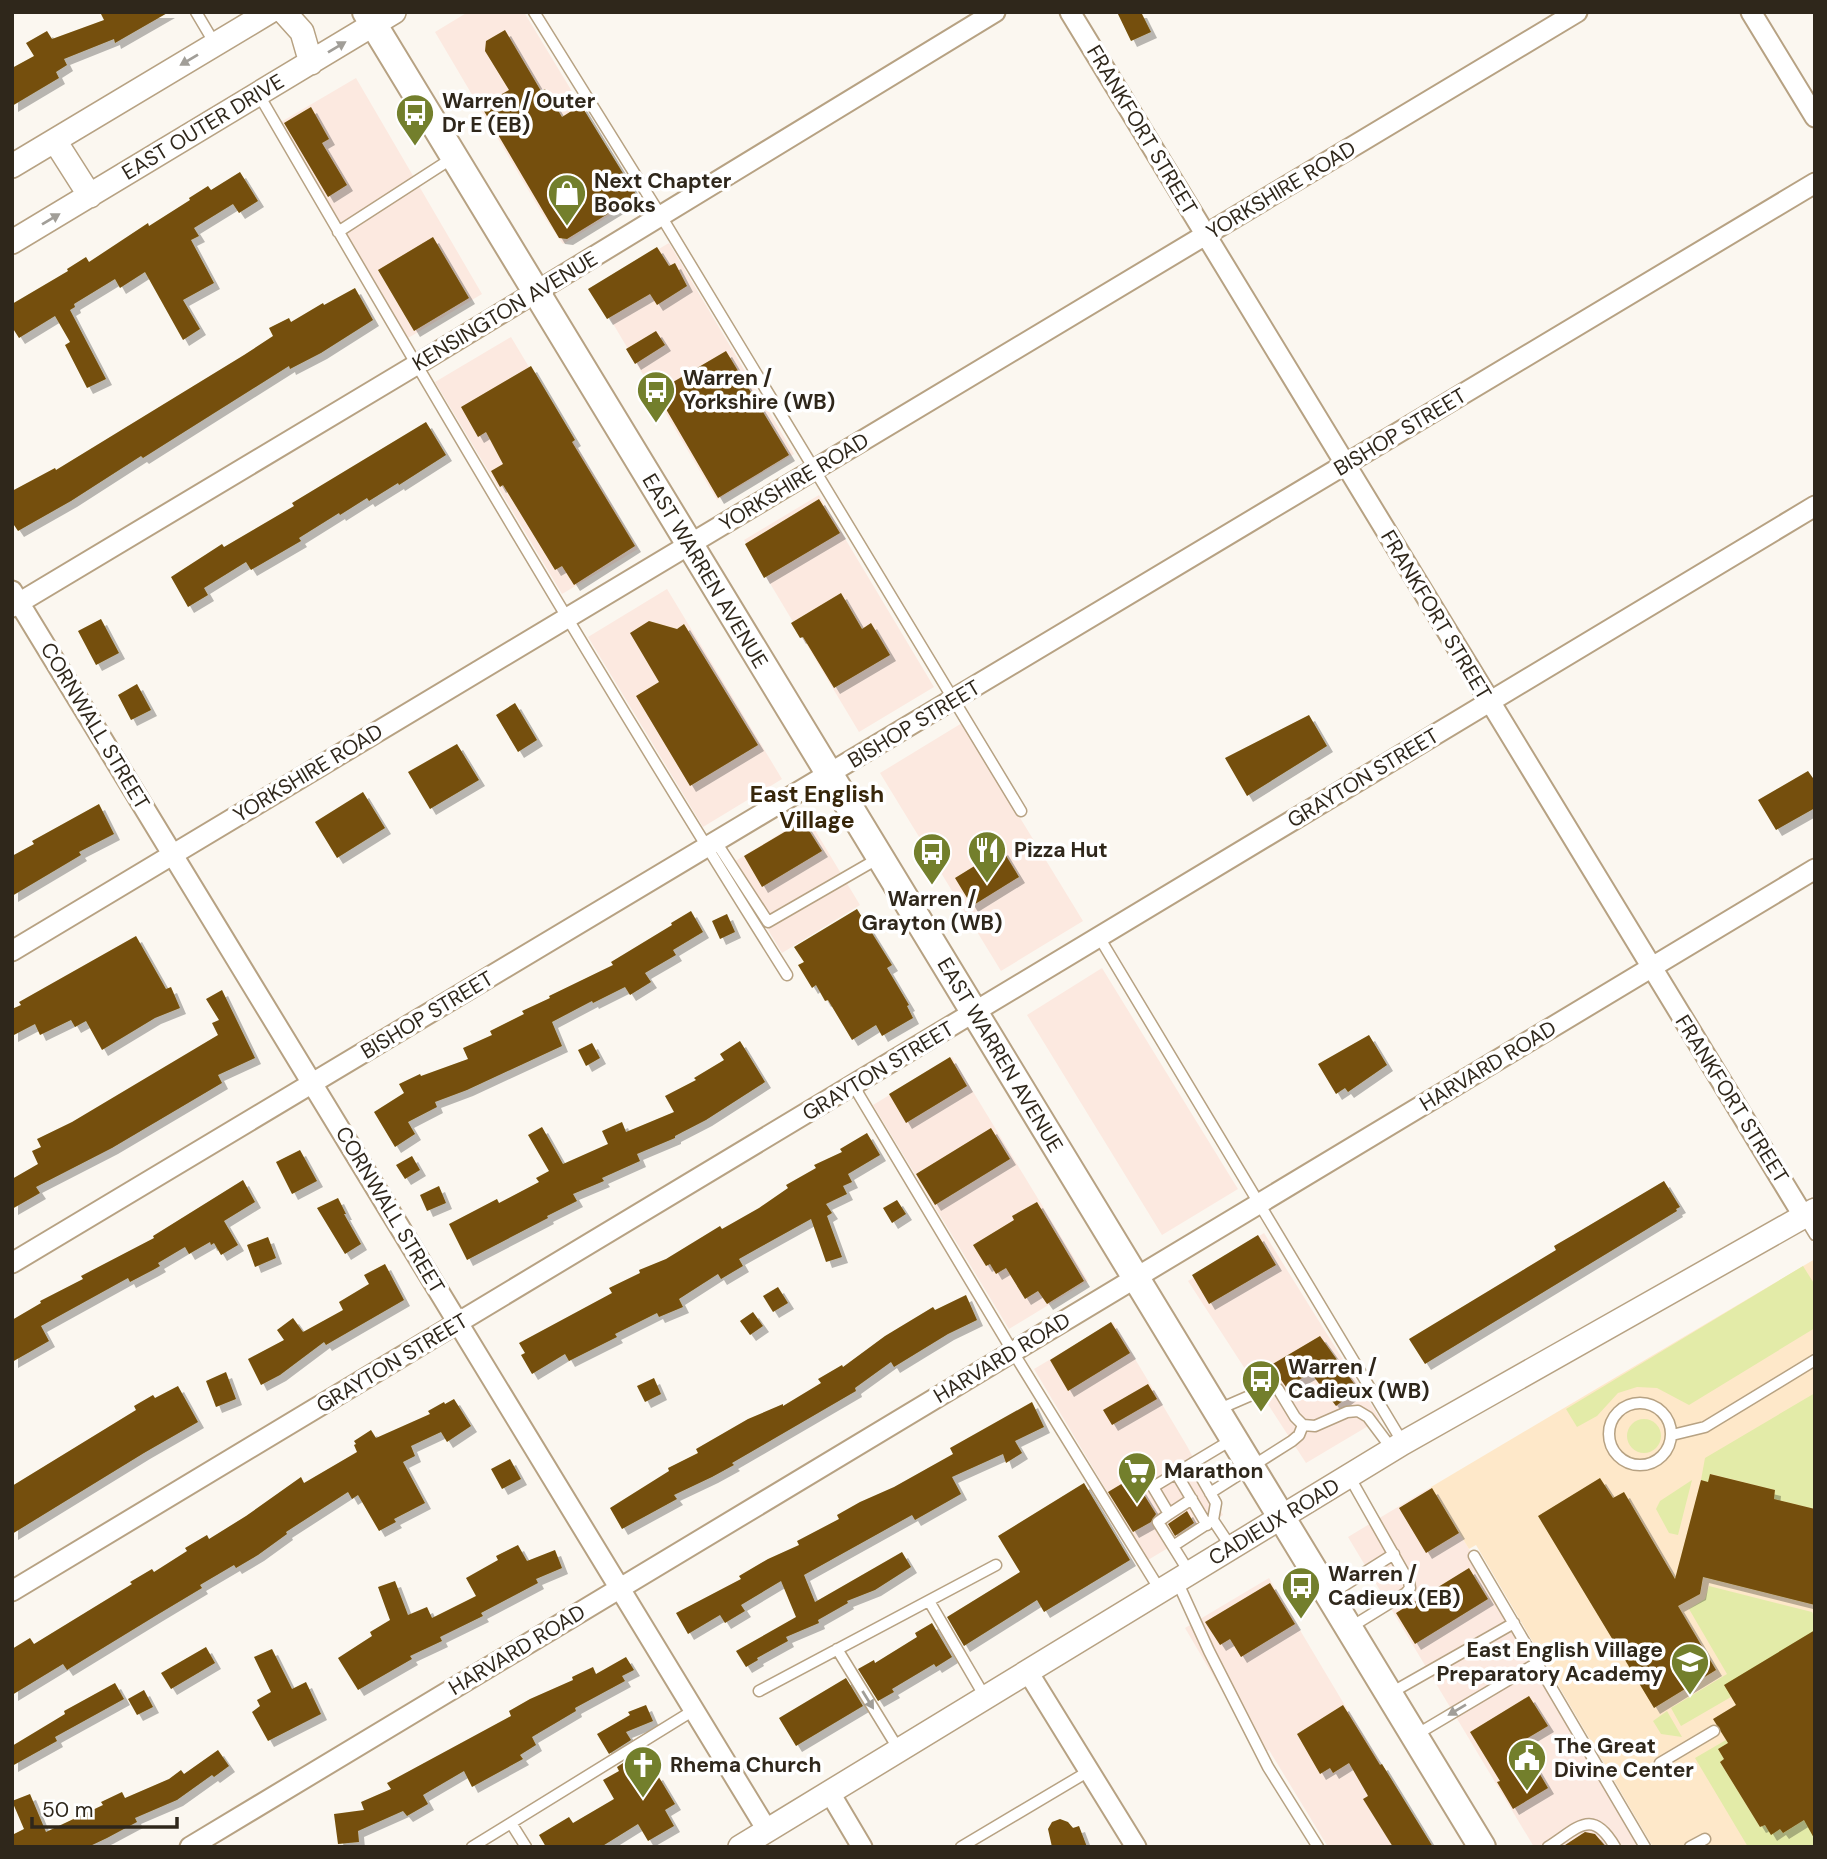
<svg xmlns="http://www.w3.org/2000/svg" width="1827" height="1859" font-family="'DM Sans',sans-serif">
<defs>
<filter id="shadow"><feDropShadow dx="6" dy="6" stdDeviation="0" flood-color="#0004"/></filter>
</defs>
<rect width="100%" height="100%" fill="#fbf7f0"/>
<path fill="#fce9e0" d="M468 12H524L637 199 563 244 543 215 435 32Z
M356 78 482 294 408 338 281 122Z
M669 243 794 454 717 500 592 288Z
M511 337 638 549 562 594 435 382Z
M819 495 934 687 859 732 744 540Z
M667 589 782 779 703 827 588 637Z
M962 723 1083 921 1001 971 880 773Z
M807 817 860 905 782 953 729 865Z
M1102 968 1238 1189 1162 1235 1027 1015Z
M952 1057 1088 1281 1009 1329 873 1105Z
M1264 1233 1380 1419 1306 1463 1188 1281Z
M1113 1322 1187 1446 1223 1515 1148 1560 1034 1369Z
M1431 1487 1469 1549 1641 1847H1534L1348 1537Z
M1269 1578 1344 1704 1431 1847H1328L1269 1750 1260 1755 1185 1628Z"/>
<path fill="#fee8c9" d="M1815 1259V1847H1653L1476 1545 1469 1549 1431 1487Z"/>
<path fill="#e3eba8" d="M1803 1266 1815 1285V1328L1689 1405 1657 1388 1637 1387 1618 1393 1597 1416 1577 1427 1566 1409Z
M1815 1393V1509L1774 1499 1775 1490 1711 1474 1708 1482 1701 1480 1705 1458Z
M1627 1436a17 17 0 1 1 34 0a17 17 0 1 1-34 0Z
M1692 1480 1678 1535 1669 1533 1656 1509 1660 1501Z
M1709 1586 1812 1612 1815 1618V1637L1731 1697 1681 1726 1671 1708 1727 1674 1689 1609 1705 1599Z
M1667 1711 1682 1737 1661 1734 1653 1721Z
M1726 1740 1728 1743 1718 1749 1724 1759 1720 1762 1760 1827 1765 1825 1771 1834 1780 1829 1783 1833 1804 1820 1815 1836V1847H1786L1785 1845 1781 1847H1748L1695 1758Z"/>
<path fill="#745009" filter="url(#shadow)" d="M100 12H169L115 43 114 39 64 59 67 65 56 72 59 78 12 106V68L34 56 26 43 47 31 52 39 104 20Z
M1117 12H1141L1151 32 1131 41Z
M505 30 541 91 545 89 562 117 581 105 637 196 567 239 559 238 481 106 509 90 485 51 486 41Z
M311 107 329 139 322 143 347 185 328 197 284 123Z
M240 172 258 201 239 213 233 204 194 228 199 236 191 240 214 283 183 300 200 329 183 340 145 272 120 288 115 279 74 304 75 307 70 310 106 379 87 388 65 345 70 342 55 316 19 338 12 327V304L68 271 67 269 86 257 89 262 148 223 149 226 190 200 189 198 208 186 211 190Z
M433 237 469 298 414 331 378 270Z
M657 247 669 266 675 263 687 286 657 305 650 294 607 319 588 289Z
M355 288 373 320 321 353 290 369 289 366 162 446 143 458 141 456 71 501 18 531 12 522V491L55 468 56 470 244 355 273 336 269 328 289 318 291 322 323 303 324 305Z
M656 331 665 345 635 364 626 349Z
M726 351 789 455 718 498 656 392Z
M531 366 575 440 572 442 635 546 574 585 562 566 555 570 503 485 500 487 491 471 503 464 486 432 478 437 461 407Z
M426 422 446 455 399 485 398 483 369 501 367 498 340 515 339 513 299 538 301 541 251 570 246 562 204 588 208 595 188 607 171 577 222 544 224 547 294 506 292 503Z
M819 499 840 533 764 578 745 544Z
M841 593 862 629 871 623 890 655 834 688 803 637 800 638 791 623Z
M101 619 119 653 96 665 78 631Z
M649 621 677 629 684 624 758 745 690 786 636 696 659 682 630 633Z
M137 684 151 710 131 720 118 695Z
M515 703 537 740 518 752 496 715Z
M1309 715 1327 746 1247 796 1225 758Z
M457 744 479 780 430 809 408 772Z
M1808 771 1815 781V808L1776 830 1758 800Z
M363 792 385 828 337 858 315 822Z
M99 804 114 834 79 852 81 855 12 896V856L34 844 32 841Z
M803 821 822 851 762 887 744 856Z
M1002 849 1019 877 972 906 955 878Z
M857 909 892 965 887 968 909 1005 907 1006 913 1018 882 1036 876 1025 852 1040 828 1000 825 1001 816 985 812 988 798 965 804 962 794 947Z
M691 911 703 932 673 950 676 955 645 973 651 982 630 995 625 987 593 1003 592 1001 552 1022 562 1046 467 1090 435 1102 437 1107 408 1122 415 1134 395 1147 374 1112 404 1093 399 1084 420 1074 421 1076 468 1059 463 1048 492 1035 490 1031 524 1014 522 1011 550 998 549 996 613 965 611 962 672 925 671 923Z
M727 914 735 932 720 939 712 921Z
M136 936 166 989 171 987 180 1008 155 1018 102 1050 86 1021 75 1027 71 1020 40 1035 35 1024 12 1036V1009L21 1005 19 1002Z
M222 990 255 1058 218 1075 222 1083 112 1148 36 1187 40 1193 12 1209V1179L38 1164 32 1151 41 1147 37 1139 72 1122 218 1035 212 1023 219 1020 206 999Z
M1369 1035 1387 1065 1348 1092 1345 1088 1336 1094 1318 1064Z
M740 1041 765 1082 706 1120 675 1136V1138L637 1154 640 1161 602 1178 604 1181 573 1194 577 1201 547 1216 548 1218 467 1260 449 1224 497 1199 499 1203 539 1182 536 1178 549 1171 528 1135 542 1127 563 1164 608 1144 602 1131 622 1122 626 1132 674 1112 665 1096 696 1080 694 1078 724 1060 720 1054Z
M592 1043 600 1058 586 1066 578 1050Z
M950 1057 967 1086 906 1123 889 1094Z
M991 1128 1010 1159 935 1205 916 1174Z
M867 1133 880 1155 848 1174 852 1182 843 1186 847 1194 826 1204 832 1213 827 1216 842 1257 826 1262 811 1219 739 1259 743 1266 721 1279 718 1274 679 1299 683 1307 659 1317 657 1313 615 1334 617 1337 569 1361 565 1354 532 1374 521 1355 525 1353 519 1343 612 1293 609 1288 640 1273 639 1270 666 1259 720 1226 722 1229 759 1208 788 1188 786 1185 816 1168 814 1165 842 1152 840 1149Z
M300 1150 317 1181 292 1194 276 1162Z
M412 1156 420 1170 405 1179 396 1165Z
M243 1180 255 1202 224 1221 238 1245 221 1255 214 1243 211 1245 210 1242 189 1254 185 1247 158 1263 160 1266 153 1270 130 1282 128 1278 41 1326 49 1341 12 1362V1320L41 1303 40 1301 83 1279 81 1276 154 1238 153 1236Z
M1664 1181 1680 1207 1676 1209 1677 1211 1425 1364 1409 1339 1556 1250 1554 1246 1573 1235Z
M439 1186 446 1203 427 1211 420 1195Z
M338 1198 346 1214H344L361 1244 345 1254 317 1208Z
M897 1200 906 1214 892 1223 883 1208Z
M1037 1202 1084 1281 1047 1304 1038 1291 1025 1299 1006 1268 996 1274 990 1264 986 1266 973 1245 1014 1220 1012 1216Z
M1258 1235 1276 1265 1209 1304 1192 1275Z
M268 1237 276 1258 255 1267 247 1245Z
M385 1264 404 1300 326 1345 324 1342 280 1375 261 1385 248 1359 284 1340 277 1330 293 1318 303 1332 343 1310 339 1302 369 1284 364 1275Z
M778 1287 788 1303 773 1312 763 1296Z
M966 1295 977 1320 948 1334 894 1367 891 1362 855 1388 856 1391 732 1463 734 1465 712 1477 674 1495 677 1499 622 1529 610 1508 669 1471 668 1468 698 1453 696 1449 748 1419 783 1404V1406L821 1383 818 1379 842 1365 843 1367 885 1336 933 1307 935 1310Z
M753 1312 763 1326 750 1335 740 1321Z
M1111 1322 1130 1353 1068 1391 1050 1360Z
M1320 1336 1358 1389 1336 1406 1311 1373 1286 1387 1271 1365Z
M226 1372 236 1399 216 1407 206 1381Z
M654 1378 661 1394 645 1402 637 1386Z
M1148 1384 1157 1399 1112 1425 1103 1410Z
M178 1386 198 1422 144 1453 12 1534V1486L136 1410 134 1406 153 1395 155 1398Z
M454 1399 471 1426 447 1442 441 1432 411 1446 415 1456 403 1462 425 1503 394 1519 396 1522 379 1531 358 1495 352 1499 348 1492 286 1532 287 1534 258 1555 236 1568 234 1565 200 1585 202 1588 157 1615 67 1670 63 1664 12 1695V1649L30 1638 34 1644 132 1584 130 1582 152 1569 154 1572 187 1551 185 1548 207 1535 209 1539 246 1516 301 1477 304 1483 357 1452 354 1445 356 1444 354 1441 371 1430 376 1438 430 1414 428 1411 444 1402 445 1404Z
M1032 1402 1044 1427 1015 1441 1022 1453 1006 1463 1003 1454 952 1477 961 1494 915 1520 912 1515 804 1575 815 1602 902 1552 911 1567 875 1590 847 1601 848 1603 818 1620 819 1623 786 1637 788 1641 757 1658 758 1660 746 1667 736 1651 796 1617 781 1581 741 1605 745 1611 725 1623 720 1615 688 1634 676 1613 741 1579 739 1576 768 1559 799 1545 797 1541 839 1519 837 1515 860 1502 894 1487 953 1454 950 1448Z
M510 1459 521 1479 502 1489 491 1469Z
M1710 1474 1775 1490 1774 1499 1815 1509V1605L1703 1577 1700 1594 1678 1606 1716 1670 1654 1708 1538 1516 1600 1478 1613 1498 1624 1492 1675 1579 1701 1480 1708 1482Z
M1133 1477 1156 1514 1151 1522 1133 1532 1108 1492Z
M1084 1483 1130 1560 1044 1612 1037 1600 964 1646 947 1617 1020 1572 998 1536Z
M1432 1488 1459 1533 1426 1553 1399 1508Z
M1187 1511 1194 1523 1175 1536 1168 1524Z
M518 1545 527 1561 555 1550 562 1568 536 1579 538 1583 481 1613 483 1616 440 1637 442 1641 410 1656 412 1659 358 1690 338 1658 372 1636 370 1632 390 1620 378 1587 395 1581 408 1615 427 1607 432 1618 476 1596 466 1578 498 1560 496 1556Z
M1469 1568 1488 1599 1415 1644 1396 1613Z
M1270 1583 1295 1624 1241 1657 1230 1639 1220 1645 1205 1622Z
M932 1623 952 1657 936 1667 934 1664 892 1689 894 1692 878 1701 858 1669 874 1660 875 1663 917 1637 915 1633Z
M1815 1630V1840L1804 1820 1783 1833 1780 1829 1771 1835 1765 1825 1760 1827 1720 1762 1724 1759 1718 1749 1728 1743 1713 1719 1736 1705 1724 1685Z
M206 1647 215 1663 171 1689 161 1673Z
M272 1649 292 1689 306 1682 321 1714 268 1741 252 1712 260 1706 257 1700 271 1692 254 1657Z
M626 1657 634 1670 622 1676 625 1681 575 1708 576 1711 532 1737 536 1745 520 1755 523 1759 472 1787 464 1771 423 1795 428 1804 407 1816 403 1811 358 1831 359 1842 338 1844 334 1814 364 1810 361 1802 391 1789 387 1783 511 1716 509 1711 530 1699 573 1680 572 1677 593 1667 596 1674Z
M846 1678 863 1706 796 1746 779 1718Z
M115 1683 124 1699 55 1737 57 1741 12 1766V1746L65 1714 64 1711Z
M144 1690 153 1707 137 1715 128 1699Z
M1529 1696 1548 1726 1521 1742 1548 1788 1513 1809 1497 1782 1500 1781 1470 1732Z
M646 1705 653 1721 626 1732 631 1740 609 1754 597 1734 630 1715 628 1712Z
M1343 1705 1380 1765 1382 1764 1433 1847H1393L1363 1799 1368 1796 1367 1794 1349 1763 1333 1773 1330 1768 1320 1774 1297 1734Z
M218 1750 229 1766 214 1777 212 1775 177 1800 135 1818 137 1822 107 1838 88 1847H12V1835L24 1829 12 1801 30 1794 46 1832 103 1805 101 1802 122 1792 125 1798 169 1779 181 1770 184 1774Z
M638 1753 652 1777 657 1774 675 1804 665 1810 674 1826 648 1841 638 1824 601 1847H546L539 1835 569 1817 573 1823 614 1799 603 1780 619 1771 617 1767Z
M1060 1819 1068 1822 1073 1828 1079 1826 1087 1847H1052L1048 1829 1052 1822Z
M1585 1832 1595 1834 1606 1847H1562Z"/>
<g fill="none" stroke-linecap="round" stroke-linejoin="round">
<g stroke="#b7a283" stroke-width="13">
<path id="service" d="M196 12 215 44
M534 12 661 216 1021 811
M259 95C431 391 604 685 787 975
M338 232 454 157
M716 842 768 922 879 858
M1099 937 1403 1443
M853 1085 1013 1352 1160 1590
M1804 1217 1815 1235
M1609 1434a31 31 0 1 1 62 0a31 31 0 1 1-62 0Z
M1217 1410 1270 1387 1278 1389 1295 1417 1303 1425 1315 1426 1347 1412 1358 1411 1368 1417 1392 1449
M1672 1435 1705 1427 1815 1360
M1176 1473 1207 1525
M1349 1476 1409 1582 1410 1588 1406 1593 1351 1627
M1210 1493 1292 1441 1299 1435 1303 1425
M1169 1514 1192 1499
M1213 1520 1231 1547
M1173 1546 1213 1520 1216 1503 1193 1463
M1474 1556 1645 1847
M1189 1572 1158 1522 1169 1514 1153 1487 1233 1439
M1177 1581 1209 1651 1268 1767 1318 1847
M1329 1595 1394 1554
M929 1601 985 1697
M837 1649 899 1750
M759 1691 996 1565
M1389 1694 1514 1623
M1414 1736 1537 1663
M1660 1763 1714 1731
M472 1847 511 1823
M526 1847 511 1823 694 1710
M961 1847 1089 1771
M1548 1847C1578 1828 1592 1807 1615 1847
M1690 1847 1705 1839"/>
</g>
<g stroke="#b7a283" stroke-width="23">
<path id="minor" d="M1070 12 1804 1217
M1751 12 1815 117
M12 591 767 1830
M12 607 416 365 995 12
M12 951 1577 12
M12 1263 1815 183
M12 1591 1815 506
M1028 1672 1136 1847
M830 1793 862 1847
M190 1847 1815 869"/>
</g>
<g stroke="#b7a283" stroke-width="26">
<path id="tertiary" d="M284 12 302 32 311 63
M55 141 90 196
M12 166 269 12
M12 242 394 12
M740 1847 1403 1443 1815 1210"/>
</g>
<g stroke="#b7a283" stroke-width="30">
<path id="secondary" d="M366 12 1482 1847"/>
</g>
<use href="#service" stroke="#fff" stroke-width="10"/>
<use href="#minor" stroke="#fff" stroke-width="19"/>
<use href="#tertiary" stroke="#fff" stroke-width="23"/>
<use href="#secondary" stroke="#fff" stroke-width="26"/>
</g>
<defs><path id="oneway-solid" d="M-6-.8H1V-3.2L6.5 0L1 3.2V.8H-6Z" transform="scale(1.75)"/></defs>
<g fill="#a19e98">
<use href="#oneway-solid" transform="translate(337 47) rotate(-31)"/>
<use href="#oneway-solid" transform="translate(189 60) rotate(149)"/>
<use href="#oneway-solid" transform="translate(51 219) rotate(-31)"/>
<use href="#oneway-solid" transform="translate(868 1700) rotate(58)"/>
<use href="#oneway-solid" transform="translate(1457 1710) rotate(149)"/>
</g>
<defs>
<g id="bus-pin" transform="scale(2.0125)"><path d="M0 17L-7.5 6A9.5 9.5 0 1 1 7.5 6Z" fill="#737f2c" stroke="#fff"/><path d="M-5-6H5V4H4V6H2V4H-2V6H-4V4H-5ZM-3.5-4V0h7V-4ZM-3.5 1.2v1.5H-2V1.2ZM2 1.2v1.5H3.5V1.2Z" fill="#fff"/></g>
<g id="shop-pin" transform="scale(2.0125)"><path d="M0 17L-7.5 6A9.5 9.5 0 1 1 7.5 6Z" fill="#737f2c" stroke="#fff"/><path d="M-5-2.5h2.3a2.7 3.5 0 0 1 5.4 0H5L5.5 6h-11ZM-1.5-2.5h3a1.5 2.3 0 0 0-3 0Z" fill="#fff"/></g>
<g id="restaurant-pin" transform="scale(2.0125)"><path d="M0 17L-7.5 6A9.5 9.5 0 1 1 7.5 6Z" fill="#737f2c" stroke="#fff"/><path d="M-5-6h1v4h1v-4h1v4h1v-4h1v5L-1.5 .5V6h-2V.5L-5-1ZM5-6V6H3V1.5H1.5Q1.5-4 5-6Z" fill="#fff"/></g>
<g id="supermarket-pin" transform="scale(2.0125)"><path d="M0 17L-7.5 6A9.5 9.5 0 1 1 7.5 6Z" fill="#737f2c" stroke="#fff"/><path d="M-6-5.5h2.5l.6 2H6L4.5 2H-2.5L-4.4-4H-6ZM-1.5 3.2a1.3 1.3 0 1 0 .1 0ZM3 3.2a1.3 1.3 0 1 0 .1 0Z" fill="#fff"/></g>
<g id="school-pin" transform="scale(2.0125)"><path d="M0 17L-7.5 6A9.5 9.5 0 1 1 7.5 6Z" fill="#737f2c" stroke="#fff"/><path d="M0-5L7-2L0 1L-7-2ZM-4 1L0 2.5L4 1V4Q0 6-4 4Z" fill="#fff"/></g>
<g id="civic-pin" transform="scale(2.0125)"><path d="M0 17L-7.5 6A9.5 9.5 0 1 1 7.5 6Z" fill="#737f2c" stroke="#fff"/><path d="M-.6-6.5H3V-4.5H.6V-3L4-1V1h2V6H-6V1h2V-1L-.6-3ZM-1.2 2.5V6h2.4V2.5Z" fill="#fff"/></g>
<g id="church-pin" transform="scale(2.0125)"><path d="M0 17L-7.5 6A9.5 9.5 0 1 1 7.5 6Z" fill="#737f2c" stroke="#fff"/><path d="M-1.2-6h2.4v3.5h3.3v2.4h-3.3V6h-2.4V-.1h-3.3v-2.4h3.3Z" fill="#fff"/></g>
</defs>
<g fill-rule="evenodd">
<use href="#bus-pin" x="415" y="113"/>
<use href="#shop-pin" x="567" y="193"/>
<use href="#bus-pin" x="656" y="390"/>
<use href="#restaurant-pin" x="987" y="850"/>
<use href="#bus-pin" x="932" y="852"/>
<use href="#bus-pin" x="1261" y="1379"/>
<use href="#supermarket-pin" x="1137" y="1471"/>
<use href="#bus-pin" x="1301" y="1586"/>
<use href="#school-pin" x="1690" y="1662"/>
<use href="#civic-pin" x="1527" y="1758"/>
<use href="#church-pin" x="643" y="1765"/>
</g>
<g text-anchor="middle" stroke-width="7" stroke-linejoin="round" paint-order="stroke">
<g font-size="21" font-weight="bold" fill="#2f271b" stroke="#fff" text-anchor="start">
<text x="442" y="108">Warren / Outer<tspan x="442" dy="24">Dr E (EB)</tspan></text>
<text x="594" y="188">Next Chapter<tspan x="594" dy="24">Books</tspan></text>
<text x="683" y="385">Warren /<tspan x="683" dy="24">Yorkshire (WB)</tspan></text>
<text x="1014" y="857">Pizza Hut</text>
<text x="932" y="906" text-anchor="middle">Warren /<tspan x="932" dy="24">Grayton (WB)</tspan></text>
<text x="1288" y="1374">Warren /<tspan x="1288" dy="24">Cadieux (WB)</tspan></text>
<text x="1164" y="1478">Marathon</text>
<text x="1328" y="1581">Warren /<tspan x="1328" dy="24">Cadieux (EB)</tspan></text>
<text x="1663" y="1657" text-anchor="end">East English Village<tspan x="1663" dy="24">Preparatory Academy</tspan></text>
<text x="1554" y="1753">The Great<tspan x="1554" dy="24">Divine Center</tspan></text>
<text x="670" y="1772">Rhema Church</text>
</g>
<g font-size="21" fill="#2f271b" stroke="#fff">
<text transform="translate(203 127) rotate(-31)" y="7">EAST OUTER DRIVE</text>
<text transform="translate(1142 130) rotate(59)" y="7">FRANKFORT STREET</text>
<text transform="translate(1281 190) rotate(-31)" y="7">YORKSHIRE ROAD</text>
<text transform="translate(505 311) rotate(-31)" y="7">KENSINGTON AVENUE</text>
<text transform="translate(1400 432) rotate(-31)" y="7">BISHOP STREET</text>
<text transform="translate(794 482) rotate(-31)" y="7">YORKSHIRE ROAD</text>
<text transform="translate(705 571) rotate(59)" y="7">EAST WARREN AVENUE</text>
<text transform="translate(1436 615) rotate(59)" y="7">FRANKFORT STREET</text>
<text transform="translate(914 724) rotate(-31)" y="7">BISHOP STREET</text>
<text transform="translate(95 726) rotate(59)" y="7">CORNWALL STREET</text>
<text transform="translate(308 773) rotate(-31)" y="7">YORKSHIRE ROAD</text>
<text transform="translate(1363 778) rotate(-31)" y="7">GRAYTON STREET</text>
<text transform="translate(427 1015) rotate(-31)" y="7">BISHOP STREET</text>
<text transform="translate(1000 1055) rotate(59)" y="7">EAST WARREN AVENUE</text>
<text transform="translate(1488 1066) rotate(-31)" y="7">HARVARD ROAD</text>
<text transform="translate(878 1071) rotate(-31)" y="7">GRAYTON STREET</text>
<text transform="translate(1732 1099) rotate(58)" y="7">FRANKFORT STREET</text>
<text transform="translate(390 1210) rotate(59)" y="7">CORNWALL STREET</text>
<text transform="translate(1002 1358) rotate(-31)" y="7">HARVARD ROAD</text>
<text transform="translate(392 1363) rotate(-31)" y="7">GRAYTON STREET</text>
<text transform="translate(1274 1522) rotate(-31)" y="7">CADIEUX ROAD</text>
<text transform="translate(517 1650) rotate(-31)" y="7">HARVARD ROAD</text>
</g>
<g font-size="23" font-weight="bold" fill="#37260a" stroke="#fff">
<text x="817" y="802">East English<tspan x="817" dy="26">Village</tspan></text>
</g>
</g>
<rect width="1827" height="1859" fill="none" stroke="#2f271b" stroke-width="28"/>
<path d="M32 1817v10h145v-10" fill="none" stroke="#2f271b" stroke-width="3.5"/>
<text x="42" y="1817" font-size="21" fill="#2f271b" stroke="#ffffff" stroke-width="5" paint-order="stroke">50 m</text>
</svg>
